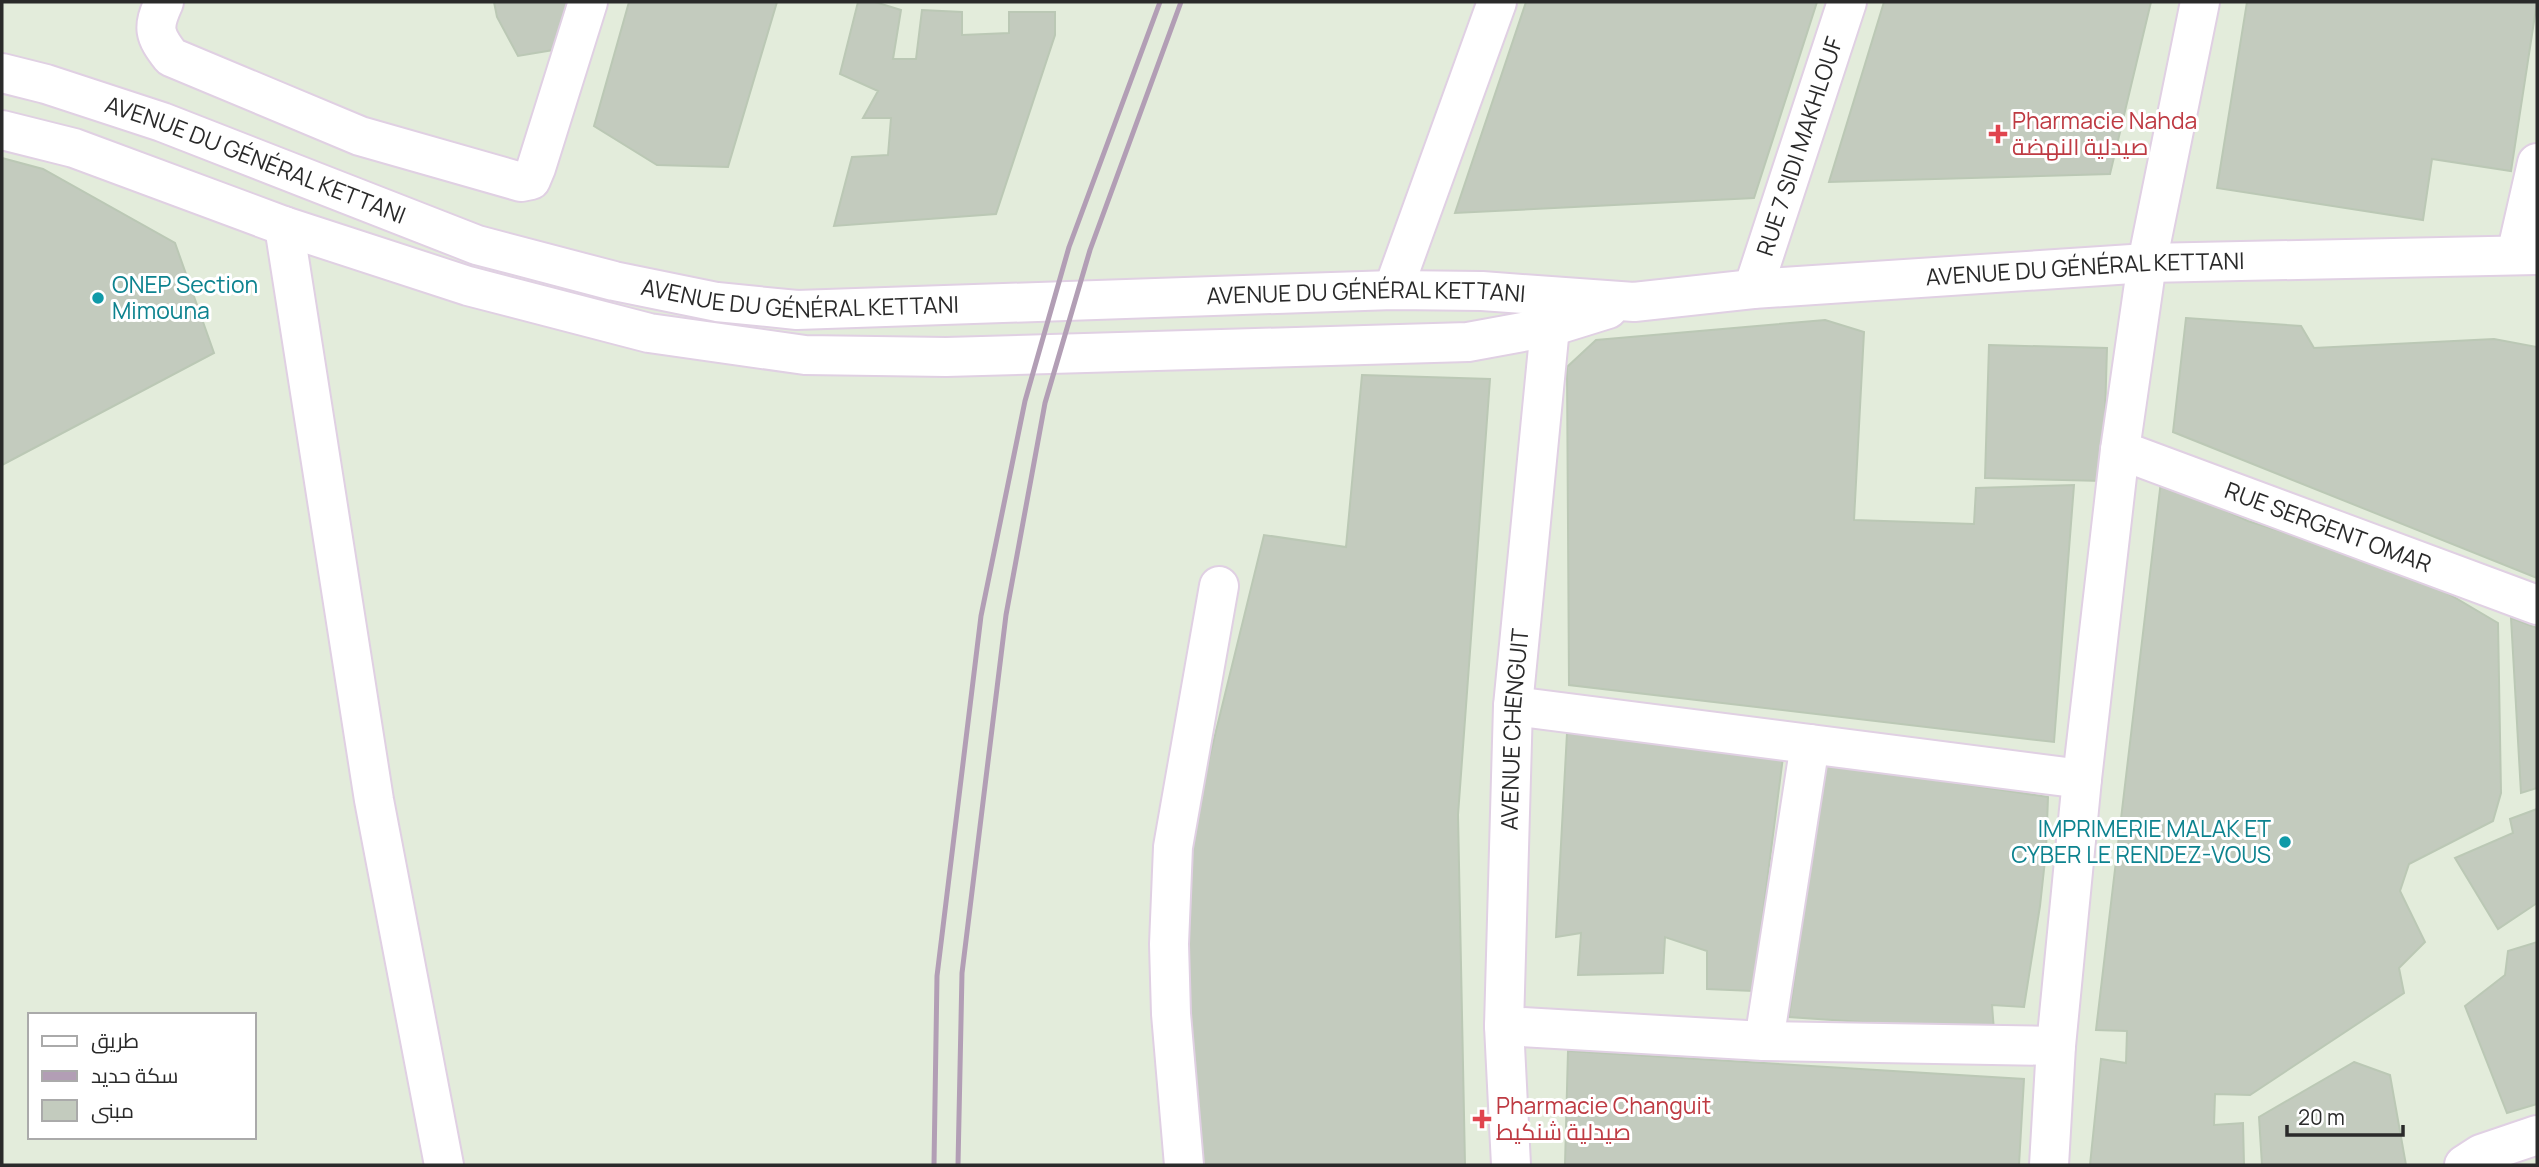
<svg xmlns="http://www.w3.org/2000/svg" width="2539" height="1167" font-family="Manrope,Cairo,sans-serif">
<rect width="100%" height="100%" fill="#e3ecdb"/>
<path fill="#c3cbbe" stroke="#bbc8b5" stroke-width="2" d="M494 2H573L559 49 518 56 497 17Z
M629 2H777L728 167 657 165 594 126Z
M858 2H875L901 10 893 59H916L922 10 962 12V35L1009 33V12H1055V35L996 214 834 226 852 157 888 155 891 118H863L878 91 840 74Z
M1526 2H1817L1754 198 1455 213Z
M1884 2H2151L2110 174 1829 182Z
M2247 2H2537L2511 171 2432 159 2423 220 2217 188Z
M2 158 43 169 175 243 214 353 2 465Z
M2186 318 2301 326 2314 348 2494 339 2537 347V578L2173 432Z
M1825 320 1864 332 1854 520 1974 524 1976 488 2074 485 2054 742 1569 685 1567 367 1596 340Z
M1989 345 2107 348 2103 481 1985 478Z
M1362 375 1490 379 1458 815 1465 1165H1200L1181 874 1264 535 1346 547Z
M2161 481 2248 521 2338 549 2435 586 2498 623 2501 793 2493 821 2409 864 2400 891 2425 942 2399 968 2404 993 2250 1095 2215 1094 2214 1125 2243 1123 2244 1165H2090L2101 1059 2126 1063 2127 1031 2096 1030Z
M2511 618 2537 628V788L2521 793Z
M1567 733 1783 757 1753 991 1707 989V951L1665 937 1663 973 1578 975 1581 933 1556 937Z
M1825 763 2048 797 2046 851 2040 906 2024 1007 1992 1005 1994 1031 1789 1017Z
M2537 809V903L2498 929 2455 858 2513 833 2510 819Z
M2537 942V1104L2507 1113 2465 1006 2505 975 2508 951Z
M1568 1051 2024 1079 2019 1165H1565Z
M2354 1062 2390 1075 2406 1165H2262L2259 1117Z"/>
<g fill="none" stroke-linecap="round" stroke-linejoin="round">
<g stroke="#e0d0e3" stroke-width="42">
<g id="minor">
<path d="M164 2C152 28 154 35 171 57L360 136 521 182 531 180 536 168 588 2"/>
<path d="M2516 255 2537 163"/>
<path id="s1" d="M1753 289 1847 2"/>
<path d="M1393 290 1497 2"/>
<path id="s2" d="M2120 450 2537 605"/>
<path d="M1513 706 2082 779"/>
<path d="M1504 1026 1764 1041 2056 1046"/>
<path d="M1764 1041 1810 744"/>
<path d="M1184 1165 1171 1014 1169 944 1173 847 1219 586"/>
<path id="s3" d="M1511 1165 1504 1026 1513 706 1550 327 1547 297"/>
<path d="M2049 1165 2056 1046 2082 779 2120 450 2147 263 2200 2"/>
<path d="M2464 1165 2481 1154 2537 1135"/>
</g>
</g>
<g stroke="#e0d0e3" stroke-width="42">
<g id="tertiary">
<path id="s4" d="M2 73 46 84 162 122 477 245 614 281 717 302 797 310 1393 290 1482 291 1634 302 1753 289 2147 263 2537 255"/>
<path d="M2 130 74 148 284 226 468 286 649 333 805 355 946 357 1468 342 1550 327 1608 309"/>
<path d="M284 226 374 800 444 1165"/>
</g>
</g>
<use href="#minor" stroke="#fff" stroke-width="38"/>
<use href="#tertiary" stroke="#fff" stroke-width="38"/>
<path stroke="#b29eb5" stroke-width="5" d="M934 1165 937 976 981 616 1025 401 1069 247 1160 2
M958 1165 962 973 1006 615 1045 403 1090 250 1181 2"/>
</g>
<g fill="#e0444e" stroke="#fff" stroke-width="2.5">
<path d="M1994.5 123.5h7v7h7v7h-7v7h-7v-7h-7v-7h7z"/>
<path d="M1478.5 1108.5h7v7h7v7h-7v7h-7v-7h-7v-7h7z"/>
</g>
<g fill="#0f9aa8" stroke="#fff" stroke-width="2.5">
<circle cx="98" cy="298" r="7"/>
<circle cx="2285" cy="842" r="7"/>
</g>
<g text-anchor="middle" stroke-width="6" stroke-linejoin="round" paint-order="stroke">
<g font-size="23" fill="#be3a42" stroke="#fff" text-anchor="start">
<text x="2012" y="129">Pharmacie Nahda<tspan x="2012" dy="26">صيدلية النهضة</tspan></text>
<text x="1496" y="1114">Pharmacie Changuit<tspan x="1496" dy="26">صيدلية شنكيط</tspan></text>
</g>
<g font-size="23" fill="#2a2a2a" stroke="#fff">
<text dy="8" stroke="none"><textPath href="#s1" startOffset="150">RUE 7 SIDI MAKHLOUF</textPath></text>
<text dy="8" stroke="none"><textPath href="#s4" startOffset="268">AVENUE DU GÉNÉRAL KETTANI</textPath></text>
<text dy="8" stroke="none"><textPath href="#s4" startOffset="2123">AVENUE DU GÉNÉRAL KETTANI</textPath></text>
<text dy="8" stroke="none"><textPath href="#s4" startOffset="835">AVENUE DU GÉNÉRAL KETTANI</textPath></text>
<text dy="8" stroke="none"><textPath href="#s4" startOffset="1402">AVENUE DU GÉNÉRAL KETTANI</textPath></text>
<text dy="8" stroke="none"><textPath href="#s2" startOffset="222">RUE SERGENT OMAR</textPath></text>
<text dy="8" stroke="none"><textPath href="#s3" startOffset="436">AVENUE CHENGUIT</textPath></text>
</g>
<g font-size="23" fill="#0d838f" stroke="#fff" text-anchor="start">
<text x="112" y="293">ONEP Section<tspan x="112" dy="26">Mimouna</tspan></text>
<text x="2271" y="837" text-anchor="end">IMPRIMERIE MALAK ET<tspan x="2271" dy="26">CYBER LE RENDEZ-VOUS</tspan></text>
</g>
</g>
<rect width="2539" height="1167" fill="none" stroke="#2a2a2a" stroke-width="7"/>
<rect x="28" y="1013" width="228" height="126" fill="#ffffff" stroke="#aaaaaa" stroke-width="2"/>
<rect x="42" y="1036" width="35" height="10" fill="#ffffff" stroke="#aaaaaa" stroke-width="2"/>
<text x="91" y="1048" font-size="21" fill="#2a2a2a">طريق</text>
<rect x="42" y="1071" width="35" height="10" fill="#b29eb5" stroke="#aaaaaa" stroke-width="2"/>
<text x="91" y="1083" font-size="21" fill="#2a2a2a">سكة حديد</text>
<rect x="42" y="1100" width="35" height="21" fill="#c3cbbe" stroke="#aaaaaa" stroke-width="2"/>
<text x="91" y="1118" font-size="21" fill="#2a2a2a">مبنى</text>
<path d="M2287 1125v10h116v-10" fill="none" stroke="#2a2a2a" stroke-width="3.5"/>
<text x="2298" y="1125" font-size="21" fill="#2a2a2a" stroke="#ffffff" stroke-width="5" paint-order="stroke">20 m</text>
</svg>
